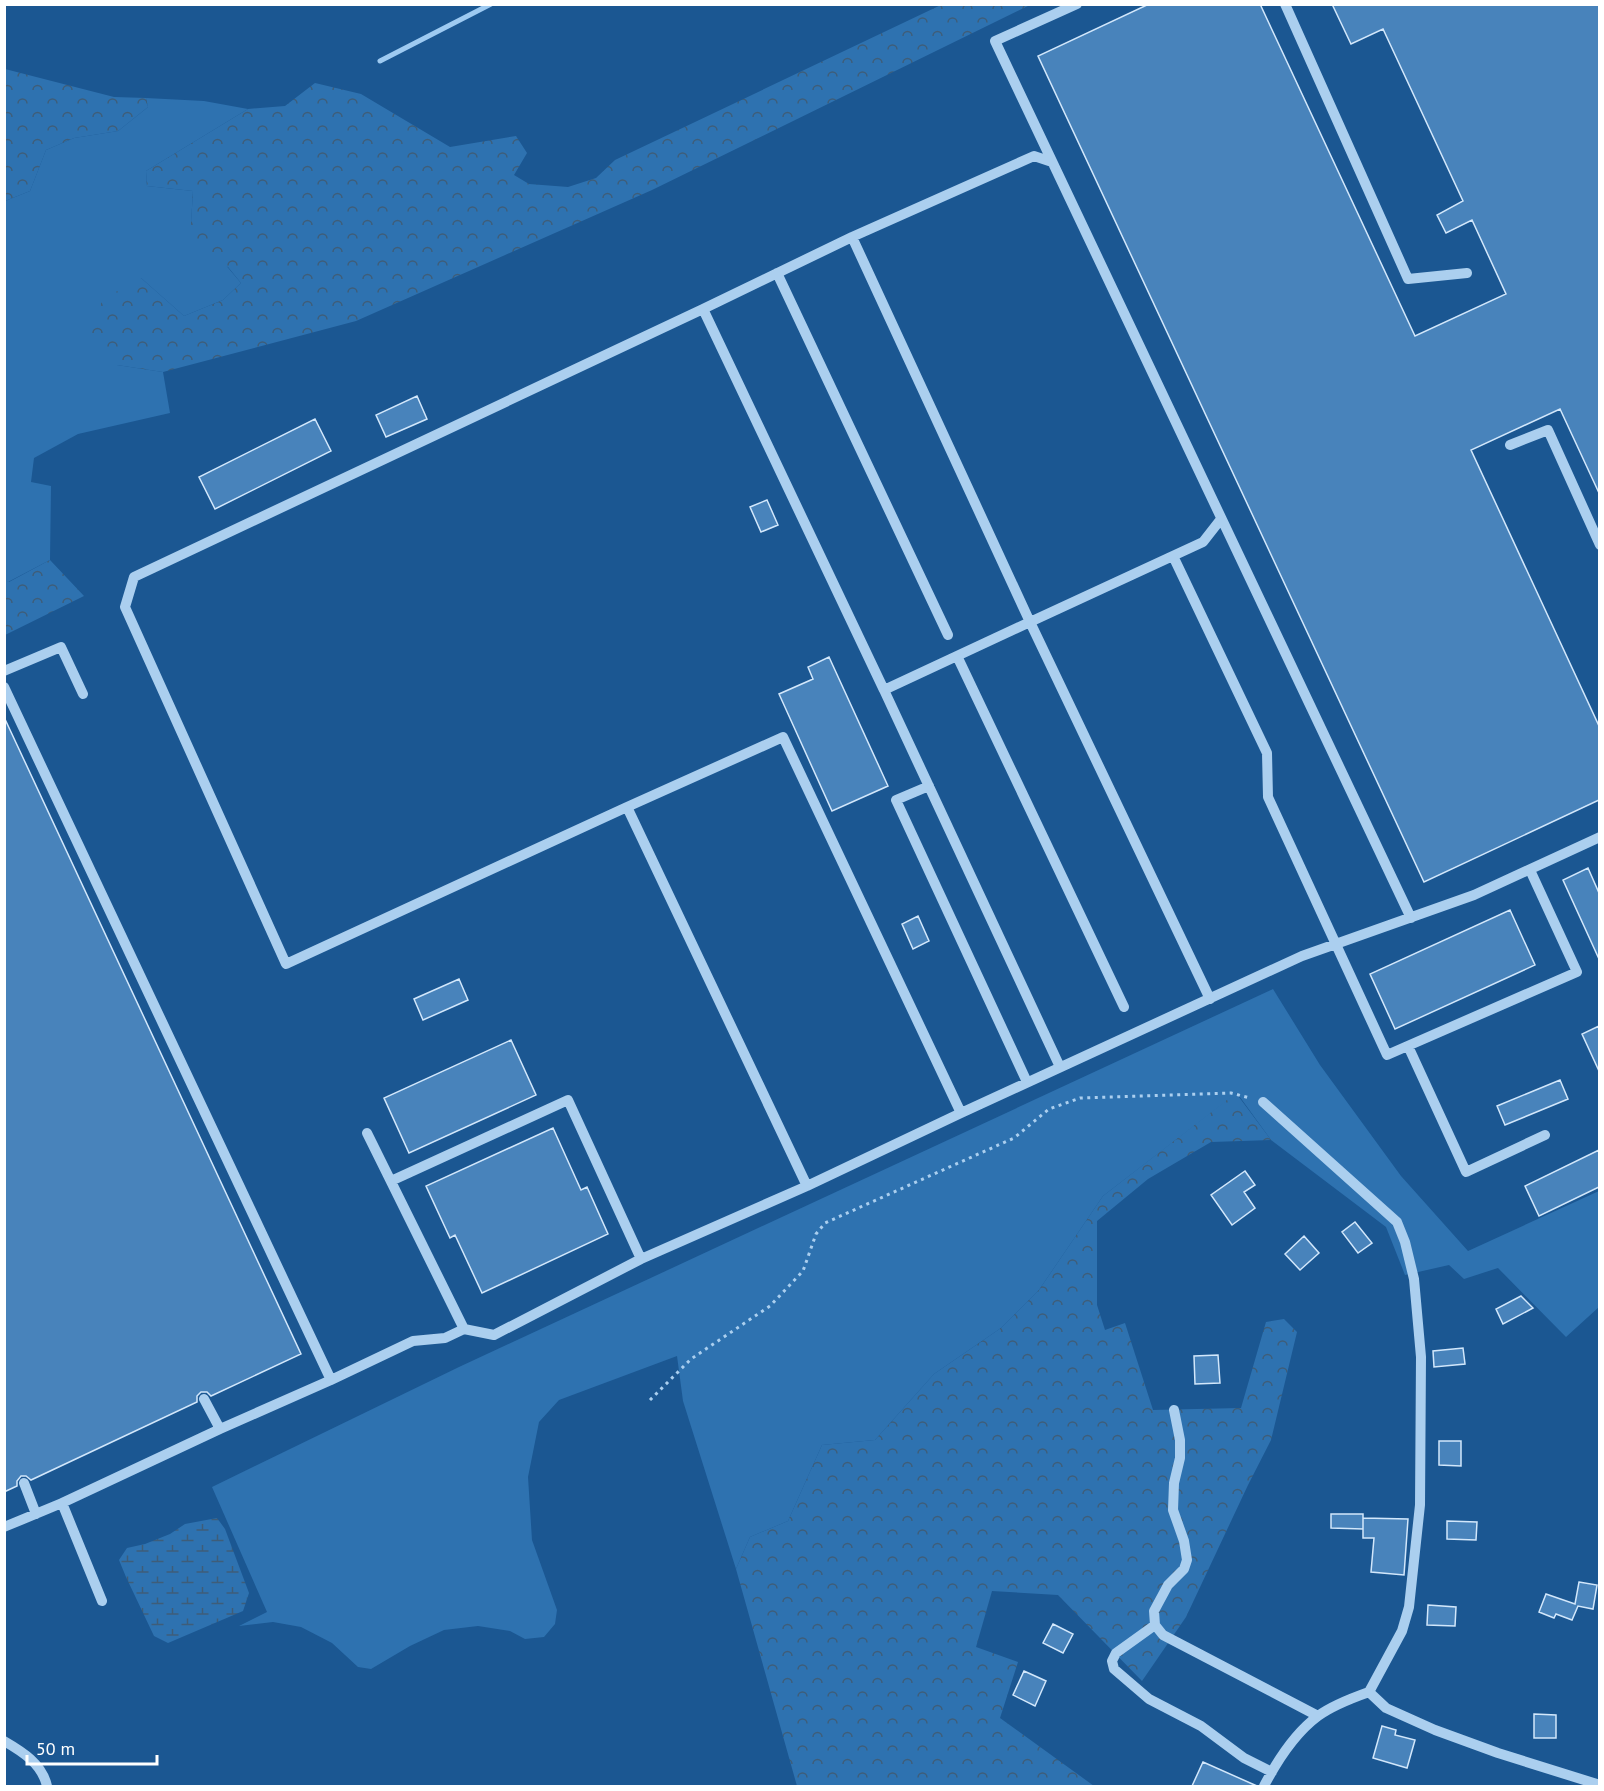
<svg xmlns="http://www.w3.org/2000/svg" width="1604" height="1791" font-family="'PT Sans',sans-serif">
<defs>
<pattern id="forest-crowns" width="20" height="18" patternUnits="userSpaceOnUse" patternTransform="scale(1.5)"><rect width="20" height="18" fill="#2e72b0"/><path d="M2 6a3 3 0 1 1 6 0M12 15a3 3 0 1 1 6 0" fill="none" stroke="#3e5d79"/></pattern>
<pattern id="wetland-marsh" width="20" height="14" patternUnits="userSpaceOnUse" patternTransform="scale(1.5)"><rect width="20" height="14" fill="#2e72b0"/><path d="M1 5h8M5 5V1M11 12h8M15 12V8" fill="none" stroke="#3e5d79"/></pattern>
</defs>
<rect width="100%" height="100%" fill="#1b5792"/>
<path fill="#2e72b0" d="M146 98 204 101 248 109 146 171 147 186 193 191 191 224 241 283 223 300 184 316 141 278 117 365 163 372 170 413 78 434 34 458 31 482 51 486 50 560 8 582 5 580V201L30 191 46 150 74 138 118 131 148 107Z
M1273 989 1320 1065 1401 1176 1468 1251 1599 1191V1307L1566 1337 1498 1268 1464 1279 1449 1265 1405 1275 1386 1227 1271 1140 1237 1093 1103 1196 1039 1290 1001 1328 934 1374 875 1440 822 1445 788 1521 750 1537 736 1569 683 1401 677 1356 559 1400 539 1422 528 1477 532 1540 557 1610 555 1624 544 1637 525 1639 510 1631 478 1626 444 1630 410 1646 371 1669 358 1667 332 1643 301 1627 273 1622 239 1626 267 1612 212 1487 459 1367Z"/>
<path fill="url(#forest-crowns)" d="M943 4 1030 5 652 190 356 321 163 372 117 365 89 329 103 299 141 278 184 316 223 300 241 283 228 267 197 257 191 224 193 191 147 186 146 171 248 109 285 106 315 83 361 94 450 147 516 136 527 153 514 175 529 184 568 187 596 178 615 160Z
M5 69 114 97 146 98 148 107 118 131 74 138 46 150 30 191 5 201Z
M50 560 84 596 5 635V580L9 582Z
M1236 1093 1271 1140 1211 1142 1148 1179 1097 1221V1305L1105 1330 1125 1323 1153 1410 1241 1408 1266 1322 1284 1319 1297 1332 1271 1440 1248 1485 1186 1617 1142 1681 1058 1595 992 1591 976 1647 1018 1662 1000 1718 1094 1786H797L736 1569 750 1537 788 1521 822 1445 875 1440 934 1374 1001 1328 1039 1290 1103 1196Z"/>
<path fill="url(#wetland-marsh)" d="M217 1518 225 1529 249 1593 243 1611 168 1643 154 1636 126 1577 119 1560 127 1548 145 1544 170 1534 185 1524Z"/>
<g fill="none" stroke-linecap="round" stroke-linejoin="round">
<path stroke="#9ecaf1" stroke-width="5" d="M380 61 491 4"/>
</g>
<path fill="#4883bb" stroke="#d2e7fb" stroke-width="1.5" d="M1149 4H1260L1415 336 1506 294 1472 220 1446 233 1437 215 1463 201 1383 29 1351 44 1332 4H1599V493L1560 409 1471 450 1599 726V800L1424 882 1038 56Z
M417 396 427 419 386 437 376 415Z
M315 419 331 451 215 509 199 477Z
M767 500 778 525 761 532 750 507Z
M829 657 888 786 832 811 779 694 813 679 808 667Z
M4 717 301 1354 211 1396 207 1392H201L197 1396V1402L31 1480 26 1476H21L17 1481V1486L4 1492Z
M1588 868 1599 893V959L1563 880Z
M1510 910 1535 965 1395 1029 1370 974Z
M918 916 929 941 913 949 902 924Z
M459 979 468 1000 423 1020 414 999Z
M1599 1026V1071L1582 1034Z
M511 1040 536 1095 409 1153 384 1098Z
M1560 1080 1568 1099 1505 1125 1497 1106Z
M553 1128 581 1190 587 1187 608 1234 482 1293 455 1235 450 1238 426 1186Z
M1599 1150V1187L1539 1216 1525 1186Z
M1245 1171 1255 1185 1244 1192 1255 1208 1232 1225 1211 1195Z
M1355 1222 1372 1243 1358 1253 1342 1232Z
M1304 1236 1319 1253 1300 1270 1285 1254Z
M1521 1296 1533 1308 1503 1324 1496 1309Z
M1463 1348 1465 1364 1434 1367 1433 1351Z
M1218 1355 1220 1383 1195 1384 1194 1356Z
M1439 1441H1461V1466L1439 1465Z
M1331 1514H1363V1529L1331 1528Z
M1363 1518 1408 1519 1404 1575 1371 1572 1374 1538H1363Z
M1447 1521 1477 1522 1476 1540 1447 1539Z
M1579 1582 1597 1585 1593 1609 1578 1606 1572 1620 1556 1614 1554 1618 1539 1612 1546 1594 1575 1604Z
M1428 1605 1456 1607 1455 1626 1427 1625Z
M1053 1624 1073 1634 1063 1653 1043 1643Z
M1024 1671 1046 1681 1035 1706 1013 1695Z
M1534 1714 1556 1715V1738H1534Z
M1382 1726 1396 1730 1395 1735 1415 1740 1407 1768 1373 1758Z
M1203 1762 1257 1786H1192Z"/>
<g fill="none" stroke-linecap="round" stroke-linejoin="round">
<path stroke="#abcfef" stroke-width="3" stroke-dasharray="3 4.5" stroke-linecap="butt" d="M650 1400 691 1359 770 1306 803 1271 816 1234 825 1223 1014 1138 1049 1109 1080 1098 1231 1093 1250 1098"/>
<path stroke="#abcfef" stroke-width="10" d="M1077 4 995 41 1411 918
M1285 4 1408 279 1467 273
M1052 162 1034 156 852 237 1030 622 1203 542 1221 519
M852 237 703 309 884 690 1030 622 1210 999
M777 273 948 635
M1510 445 1548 430 1600 545
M1173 556 1267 753 1268 797 1387 1055 1577 972 1530 870
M957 656 1124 1007
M4 671 61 647 83 694
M4 687 331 1380 220 1429
M884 690 1060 1067
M929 786 896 800 1027 1082
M627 807 286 964 125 607 134 577 703 309
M1408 1046 1466 1172 1545 1135
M1263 1102 1397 1222 1405 1242 1414 1279 1421 1357 1420 1505 1409 1607 1402 1631 1369 1692C1352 1698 1333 1705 1318 1716 1295 1733 1277 1761 1264 1786
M391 1181 568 1100 641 1259 494 1335 464 1329
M807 1186 627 807 783 737 961 1113
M641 1259 807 1186 961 1113 1302 956 1474 895 1600 837
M331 1380 413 1341 445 1338 464 1329 367 1133
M1174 1410 1180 1440V1458L1174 1483 1173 1510 1184 1541 1187 1560 1184 1569 1168 1585 1154 1611 1155 1625 1163 1635 1318 1716
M24 1483 36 1514
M62 1503 220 1429 204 1399
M4 1527 62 1503 102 1601
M1155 1625 1116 1653 1112 1661 1114 1669 1149 1699 1201 1726 1244 1758 1272 1772
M1369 1692 1386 1708 1435 1730 1498 1753 1600 1785
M4 1741C23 1752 42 1764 47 1786"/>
</g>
<rect width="1604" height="1791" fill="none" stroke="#ffffff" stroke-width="12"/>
<path d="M27 1755v9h130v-9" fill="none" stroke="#ffffff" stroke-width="3"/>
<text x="36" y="1755" font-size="18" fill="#ffffff" stroke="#1b5792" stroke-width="4.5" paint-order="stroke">50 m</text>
</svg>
